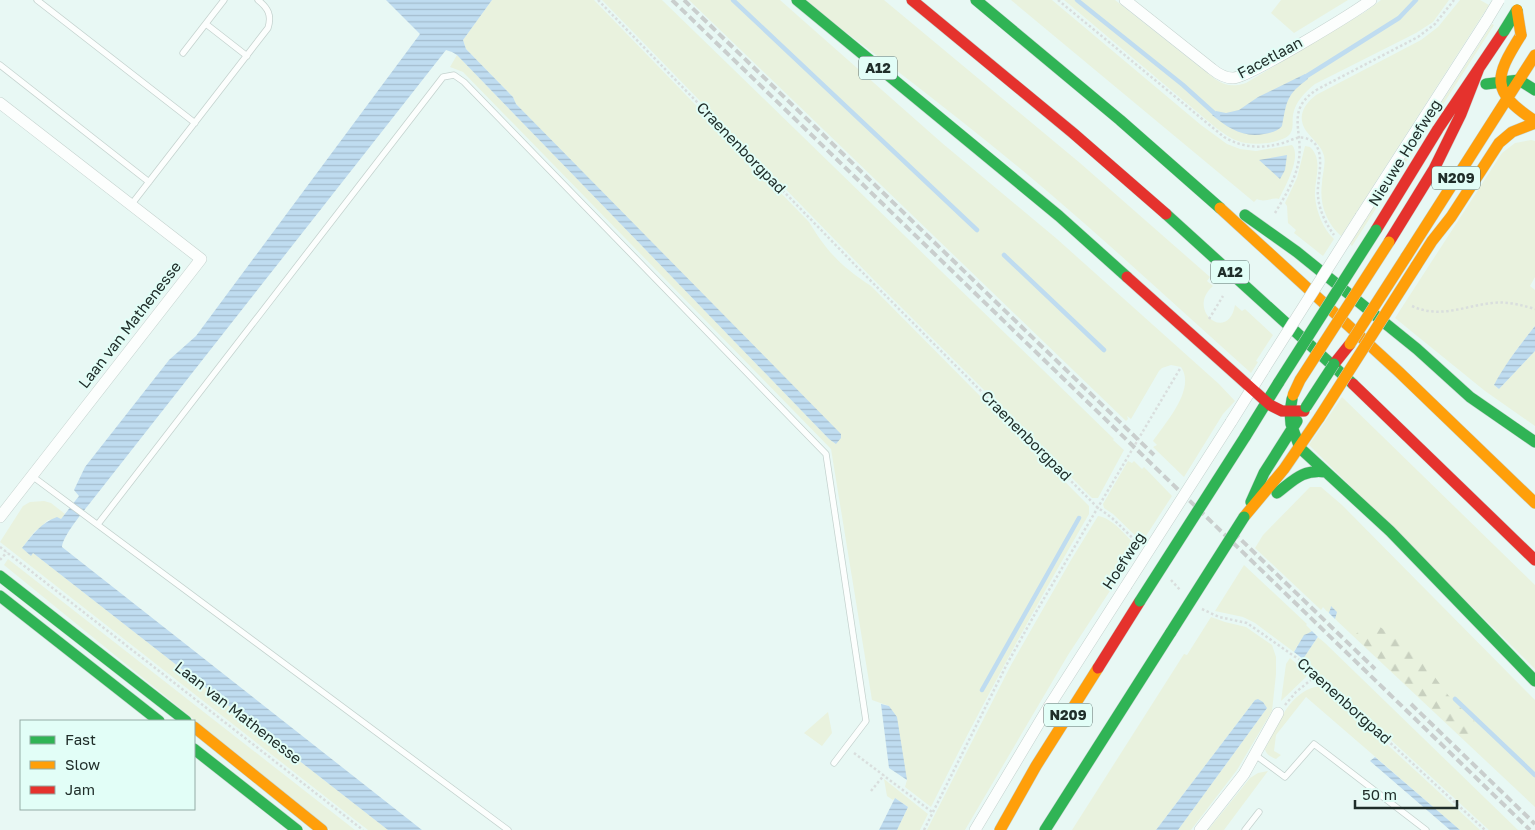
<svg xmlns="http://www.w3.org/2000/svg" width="1535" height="830" font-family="'Golos Text',sans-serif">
<defs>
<pattern id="forest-firs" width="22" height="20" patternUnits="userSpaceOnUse" patternTransform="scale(1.25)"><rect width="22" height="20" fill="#e9f2de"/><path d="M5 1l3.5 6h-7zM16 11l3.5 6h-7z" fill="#c8d0bf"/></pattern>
<pattern id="water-rules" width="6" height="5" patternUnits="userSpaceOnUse" patternTransform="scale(1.25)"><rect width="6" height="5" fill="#bfdcf0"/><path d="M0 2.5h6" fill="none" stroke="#a4bdce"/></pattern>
</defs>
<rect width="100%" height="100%" fill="#e8f8f4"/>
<path fill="#e9f2de" d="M492 0H594L809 222C827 252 842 267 871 286L1089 506V514C1033 610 980 708 931 807L905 787 907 780 889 706 872 700 831 449 463 72 450 67 457 55 829 439 836 444 516 104 513 97 466 49 463 40Z
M602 0H662L1114 439 1113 440 1124 450 1098 498H1092L874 280Z
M689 0H780L942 143 1057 239 1219 384 1235 401 1223 414 1184 477 1153 447 1157 445 1153 441C1166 422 1196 389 1181 367L1171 365 1162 368 1159 371 1131 419 1127 416 1128 419 1126 421Z
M803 0H884L1080 163 1210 277 1207 281 1213 286C1185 310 1228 344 1235 305L1242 311 1245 309 1273 335 1256 361 1258 362 1251 373C1183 312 1116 250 1047 191 968 124 886 62 803 0Z
M1011 0H1052L1201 125 1227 144 1240 149 1256 151 1292 145C1302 157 1285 187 1279 199 1271 197 1265 203 1257 199L1254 202Z
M1064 0H1115L1215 79C1225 86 1234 87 1246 83L1365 12 1381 0H1449L1433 22 1416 33 1315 84C1305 92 1295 102 1293 115 1292 122 1294 128 1290 134 1282 144 1250 146 1238 141 1229 138 1222 132 1215 127Z
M1281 0H1348L1294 33 1271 13Z
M1460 0H1480L1489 5 1341 236C1326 223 1319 203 1322 183 1322 175 1326 165 1324 156 1321 142 1304 135 1302 121 1300 111 1308 101 1316 95L1421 40 1438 27Z
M1492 24 1494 25 1352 246 1350 244Z
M1531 140 1535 141V277L1530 286 1535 290V326L1514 353 1494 385 1499 389 1535 351V426L1485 391 1395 318 1502 153 1515 143Z
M1305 146 1310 147C1324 160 1314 180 1315 196 1316 211 1323 229 1334 239L1323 256 1294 233 1296 230 1288 223 1287 206 1285 203 1297 178Z
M1342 397 1535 585V669L1309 445Z
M1128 461 1132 463 1134 461 1142 469 1144 467 1172 496 1142 542 1113 514 1104 508 1103 504Z
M1310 487H1321L1342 505 1535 700V807L1335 619 1331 609 1329 614 1323 607 1321 610 1255 548 1263 535Z
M44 501 51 503 65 514 61 519 48 520 40 528 35 531 22 548 31 555 33 553 388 830H368L0 542 23 506 30 502Z
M1098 516C1113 518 1128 538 1138 548L1068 655 965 830H927L1011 665 1071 560Z
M8 559 355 830H330L4 565Z
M1244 565 1307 624 1306 625 1312 631 1297 646 1294 652 1255 623 1243 617 1215 611Z
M1211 617 1225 622 1246 627 1272 645 1276 657V674L1272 711 1237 770 1191 830H1178L1267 708 1255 700 1156 830H1072L1184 654 1187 655Z
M1318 637 1325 643 1518 830H1489L1303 659Z
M1290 658 1307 673 1306 677 1281 701 1286 664Z
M1315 687H1323L1328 690 1480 830H1460L1306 697 1276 735 1274 751 1281 755 1276 759C1272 757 1266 755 1265 749 1277 726 1288 694 1315 687Z
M828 712 832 733 822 746 804 733Z
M1268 771 1224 830H1208L1250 778 1258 773Z
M884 779 928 814 920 830H897L908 807 895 798 893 800 887 796Z"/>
<path fill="url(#forest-firs)" d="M1377 625 1415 650 1448 695 1480 727 1468 743 1354 636 1363 627Z"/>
<path fill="url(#water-rules)" d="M386 0H492L463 40 466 49 513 97 516 104 841 434V438L836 444 829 439 457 55 452 52 446 50 90 503C82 513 63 536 62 547L422 830H388L33 553 31 556 22 548C32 535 42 522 57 517L61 519 79 496 74 490 85 467 169 360 196 336 420 34Z
M1305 74 1308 79C1286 95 1287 101 1282 126 1278 131 1271 133 1264 134 1243 138 1228 128 1212 115L1216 111 1226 113 1239 110 1258 97Z
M1287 155 1285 170 1280 179 1259 160Z
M1535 326V351L1499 389 1494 385C1505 364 1520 345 1535 326Z
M1331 606 1337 612 1335 619 1319 635 1303 659 1294 652 1304 635C1315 632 1330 616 1331 606Z
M1258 699 1263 702 1267 708 1178 830H1156L1255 700Z
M881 704 889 706 897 717 907 780 889 768Z
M1375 757 1460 830H1450L1370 761Z
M895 798 908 807 897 830H879Z"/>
<path fill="#e8f8f4" d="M1327 611 1337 621 1322 634 1320 639 1310 629Z"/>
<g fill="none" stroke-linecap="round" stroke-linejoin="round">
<path stroke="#bfdcf0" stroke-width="4.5" d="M733 0 977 230
M1077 0 1183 85 1214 113 1218 115
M1302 79 1399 18 1416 0
M1004 255 1104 350
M982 690 1079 518
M1455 699 1535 775"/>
<g stroke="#c4d2ce" stroke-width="7">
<path id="lane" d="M37 0 195 123
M206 24 247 56
M183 53 224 0
M0 65 149 182
M131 205 268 28C272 15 268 8 258 0
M32 476 508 830
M98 524 443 77 454 75 464 82 826 454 866 721 834 763
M1254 754 1285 777 1314 744 1426 830
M1245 830 1259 812"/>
</g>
<g stroke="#c4d2ce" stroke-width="12">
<path id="street" d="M1125 0 1212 69C1218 74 1226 78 1233 78 1248 78 1355 12 1371 0
M0 103 201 259 0 517
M1361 216 1487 20
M1231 422 1264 369
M975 830 1048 708 1126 586
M1200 830 1244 774 1278 713"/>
</g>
<g stroke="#c4d2ce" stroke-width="12">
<path id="fast" d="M797 0 1059 216 1127 277
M976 0 1120 120 1220 208
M1486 84 1519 80 1535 90
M1166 214 1353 384
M1245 215 1297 252 1417 349 1470 397 1535 442
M1292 399 1290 412 1291 424 1300 448 1390 531 1535 681
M1245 437 1279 382
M1277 493C1294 480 1302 469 1326 472
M1251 502 1264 473 1297 421
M0 576 186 721
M0 596 159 721
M194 749 297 830
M1045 830 1171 632"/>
</g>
<g stroke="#c4d2ce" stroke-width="12">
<path id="slow" d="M1521 35C1494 78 1490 91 1535 121
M1220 208 1399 372 1535 503
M1406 257 1535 55
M1416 266 1432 241 1451 217 1499 143 1512 132 1535 123
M1244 517 1284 469 1319 418
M194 727 322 830
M1000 830 1036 766 1098 668"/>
</g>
<g stroke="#c4d2ce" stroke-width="12">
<path id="jam" d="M912 0 1073 133 1166 214
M1376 230 1438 129 1504 31
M1389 242 1434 169 1461 114 1479 68
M1127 277 1270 405 1282 411H1304
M1334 364 1350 344
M1353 384 1535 560
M1098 668 1140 601"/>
</g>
<path stroke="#d9dedd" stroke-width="2.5" stroke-dasharray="2.5 2.5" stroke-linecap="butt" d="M598 0 856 266 1097 507 1112 518 1139 544
M1058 0 1224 137C1243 148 1261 149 1283 143 1290 141 1297 136 1305 138 1330 144 1316 180 1318 196 1319 210 1326 224 1334 235
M1275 213C1285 196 1296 179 1299 159 1303 130 1285 109 1318 89L1418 37 1435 24 1454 0
M1412 306C1439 319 1465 306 1492 303 1507 301 1521 305 1535 309
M1209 319 1223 296
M0 547 363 830
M0 560 7 552
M1171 580 1181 591
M1202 609 1219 617 1247 623 1301 661 1485 830
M1285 705 1296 692 1317 675
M854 753 932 812
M871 791 884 775
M924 830 1007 664 1036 612 1181 367"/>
<use href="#lane" stroke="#fcfefd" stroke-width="5.5"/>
<use href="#street" stroke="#fcfefd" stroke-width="11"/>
<use href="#fast" stroke="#30b455" stroke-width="11"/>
<use href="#slow" stroke="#ff9f0a" stroke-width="11"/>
<use href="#jam" stroke="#e5322d" stroke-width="11"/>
<path stroke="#c9cecd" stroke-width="4" stroke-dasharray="8 4" stroke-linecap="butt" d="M672 0 1530 830
M684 0 1154 455
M1233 532 1375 669
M1411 704 1535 824"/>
<g stroke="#c4d2ce" stroke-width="12" stroke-linecap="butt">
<path id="street-bridge" d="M1487 20 1499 0
M1264 369 1361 216
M1126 586 1231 422"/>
</g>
<g stroke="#c4d2ce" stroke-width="12" stroke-linecap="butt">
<path id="fast-bridge" d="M1504 31 1517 10
M1279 382 1376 230
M1306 407 1334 364
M1140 601 1245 437
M1171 632 1244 517"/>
</g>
<g stroke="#c4d2ce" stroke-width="12" stroke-linecap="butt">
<path id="slow-bridge" d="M1517 10 1521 35
M1350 344 1406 257
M1293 395 1300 380 1389 242
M1319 418 1416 266"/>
</g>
<use href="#street-bridge" stroke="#fcfefd" stroke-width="11"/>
<use href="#fast-bridge" stroke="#30b455" stroke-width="11"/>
<use href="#slow-bridge" stroke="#ff9f0a" stroke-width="11"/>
</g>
<g text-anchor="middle" stroke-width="4" stroke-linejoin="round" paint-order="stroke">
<g fill="#e2fef7" stroke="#5a6c68" stroke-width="1">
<rect x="859" y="56.5" width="38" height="23" rx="4"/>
<rect x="1432" y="166.5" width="48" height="23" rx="4"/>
<rect x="1211" y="260.5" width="38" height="23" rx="4"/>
<rect x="1044" y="703.5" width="48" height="23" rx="4"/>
</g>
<g font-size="14" font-weight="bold" fill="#202e2a">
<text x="878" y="73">A12</text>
<text x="1456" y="183">N209</text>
<text x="1230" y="277">A12</text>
<text x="1068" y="720">N209</text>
</g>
<g font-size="15" fill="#202e2a" stroke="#e2fef7">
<text transform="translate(1270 58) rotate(-28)" y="5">Facetlaan</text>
<text transform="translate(741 148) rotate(46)" y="5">Craenenborgpad</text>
<text transform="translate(1405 153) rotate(-58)" y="5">Nieuwe Hoefweg</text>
<text transform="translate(130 325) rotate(-52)" y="5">Laan van Mathenesse</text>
<text transform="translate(1026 436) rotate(45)" y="5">Craenenborgpad</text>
<text transform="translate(1124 561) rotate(-57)" y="5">Hoefweg</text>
<text transform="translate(1344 701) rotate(42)" y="5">Craenenborgpad</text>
<text transform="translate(238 713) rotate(38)" y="5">Laan van Mathenesse</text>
</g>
</g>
<rect x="20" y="720" width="175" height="90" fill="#e2fef7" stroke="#94aba5"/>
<rect x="30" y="736" width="25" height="8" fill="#30b455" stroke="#94aba5"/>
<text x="65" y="745" font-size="15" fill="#202e2a">Fast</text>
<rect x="30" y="761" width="25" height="8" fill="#ff9f0a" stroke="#94aba5"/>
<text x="65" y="770" font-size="15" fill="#202e2a">Slow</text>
<rect x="30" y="786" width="25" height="8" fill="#e5322d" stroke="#94aba5"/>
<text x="65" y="795" font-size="15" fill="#202e2a">Jam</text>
<path d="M1355 800v8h102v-8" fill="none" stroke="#202e2a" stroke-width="2.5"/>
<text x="1362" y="800" font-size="15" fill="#202e2a" stroke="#e2fef7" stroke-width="4" paint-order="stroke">50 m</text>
</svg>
